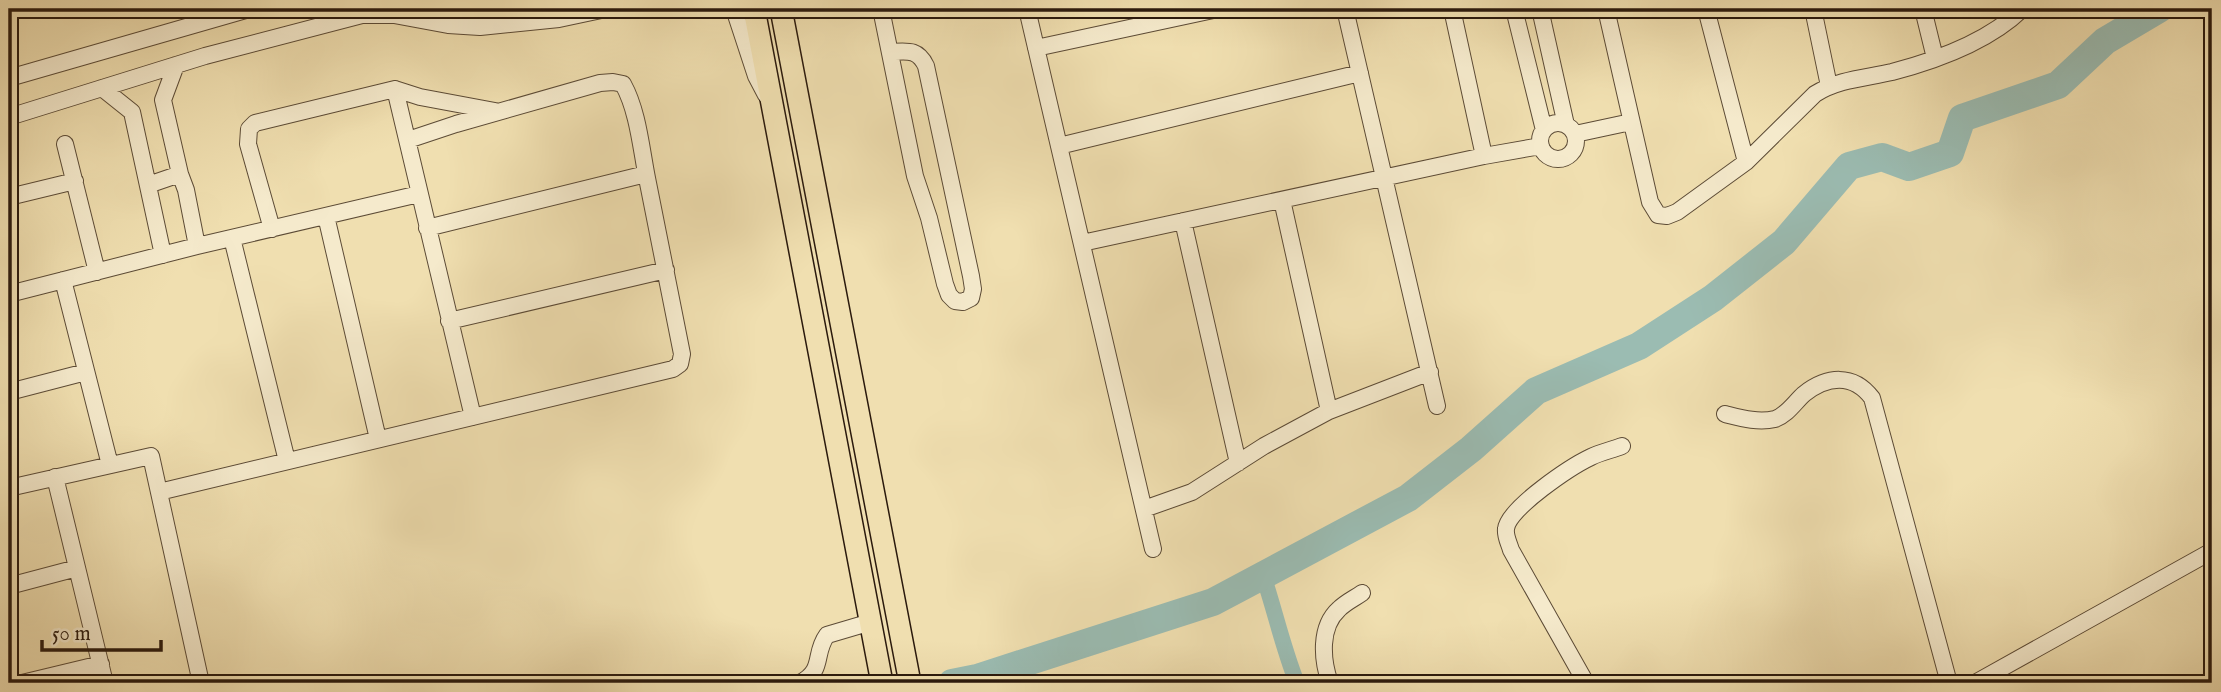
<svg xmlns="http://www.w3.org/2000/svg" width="2221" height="692" font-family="'IM FELL English',serif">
<rect width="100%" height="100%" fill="#f0dfb0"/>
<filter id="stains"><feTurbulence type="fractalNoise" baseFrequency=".00286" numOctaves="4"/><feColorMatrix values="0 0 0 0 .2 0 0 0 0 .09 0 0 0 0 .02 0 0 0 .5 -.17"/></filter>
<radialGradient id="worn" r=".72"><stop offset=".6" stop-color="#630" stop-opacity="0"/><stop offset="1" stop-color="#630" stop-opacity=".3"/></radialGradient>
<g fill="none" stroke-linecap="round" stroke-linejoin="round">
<path stroke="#9bbcb2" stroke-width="16" d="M1263 575C1275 611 1283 648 1297 683"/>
<path stroke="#9bbcb2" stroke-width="28" d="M952 683 977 678 1213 602 1408 498 1471 449 1536 391 1639 346 1713 298 1784 242 1849 166 1882 157 1909 167 1950 153 1962 118 2058 85 2105 41 2159 9"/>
<g stroke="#5c4b36" stroke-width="18">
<path id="minor" d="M479 9 480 27
M734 9 756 76 766 95
M881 9 915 176 929 218 945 284 949 295 955 301 963 302 971 298 973 289 971 276 926 66C918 49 908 51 891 52
M1027 9 1153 549
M1345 9 1437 406
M1452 9 1484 156
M1514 9 1544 130
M1540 9 1566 125
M1606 9 1650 202 1658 215 1667 216 1677 212 1746 162 1815 94C1839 79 1866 78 1892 72 1938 60 1988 42 2022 9
M1706 9 1746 162
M1813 9 1829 86
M1923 9 1935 58
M1036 48 1218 9
M176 65 163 100 180 174 186 190 197 246
M9 78 249 9
M102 88 132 112 163 255
M395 89 473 417
M9 117 205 56 362 15H394L448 25 480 27 559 19 606 9
M1540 141a18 18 0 1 1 36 0a18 18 0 1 1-36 0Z
M1575 134 1631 122
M65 144 97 272
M1059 146 1360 73
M148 185 180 174
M9 197 75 181
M1282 200 1329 411
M326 216 378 439
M1183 221 1238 463
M427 228 646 174
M272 229 248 144 249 129 255 123 395 89 420 97 495 111
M232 238 287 461
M1082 243 1484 156 1541 146
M63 280 110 465
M9 294 197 246 419 194
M449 321 666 270
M9 392 86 372
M1725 414C1741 418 1758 423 1775 419 1787 415 1795 402 1804 394 1827 376 1853 373 1872 398L1949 683
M55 477 105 683
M9 488 151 456 201 683
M159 492 673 369 680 364 682 354C671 296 659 237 647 178 641 148 638 111 623 84L613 82 600 83 456 124 408 140
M1144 509 1192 492 1264 446 1329 411 1430 372
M9 586 77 568
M22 683 101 664
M800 683C825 670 813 654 827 635L871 622
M1330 683C1322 660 1319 627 1339 609 1346 602 1355 598 1362 593
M1586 683 1511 550C1509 543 1505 536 1506 529 1508 508 1572 466 1591 457 1601 452 1612 450 1622 446
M1975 683 2212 551"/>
</g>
<g stroke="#2b1a0d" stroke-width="24">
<path id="major" d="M754 9 882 683
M781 9 910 683"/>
</g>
<use href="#minor" stroke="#f5eacc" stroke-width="16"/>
<use href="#major" stroke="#f0dfb0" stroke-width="21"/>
</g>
<rect width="2221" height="692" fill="none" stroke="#f0dfb0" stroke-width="35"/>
<rect x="10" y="10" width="2200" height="671" fill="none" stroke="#2b1a0d" stroke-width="3.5"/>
<rect x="18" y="18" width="2186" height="657" fill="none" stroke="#2b1a0d" stroke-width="2"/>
<path d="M42 640v10h119v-10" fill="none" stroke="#2b1a0d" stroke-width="3.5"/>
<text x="52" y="640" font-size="21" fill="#2b1a0d" stroke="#f5eacc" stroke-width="5" paint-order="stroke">50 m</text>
<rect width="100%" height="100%" filter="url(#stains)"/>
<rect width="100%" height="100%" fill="url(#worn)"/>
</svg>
